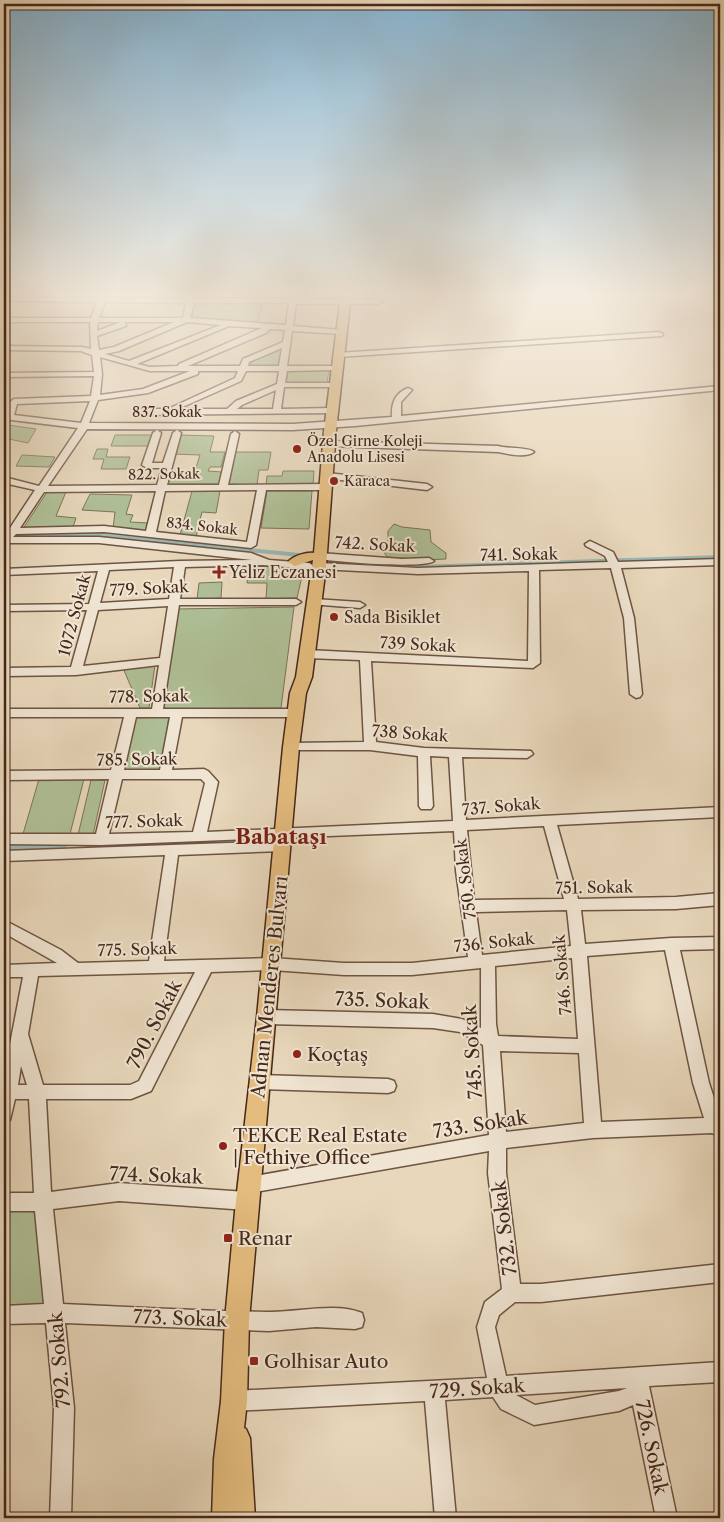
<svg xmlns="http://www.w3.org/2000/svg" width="724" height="1522" font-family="'Libre Caslon Text',serif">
<rect width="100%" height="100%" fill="#e8d7bb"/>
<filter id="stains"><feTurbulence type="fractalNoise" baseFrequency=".004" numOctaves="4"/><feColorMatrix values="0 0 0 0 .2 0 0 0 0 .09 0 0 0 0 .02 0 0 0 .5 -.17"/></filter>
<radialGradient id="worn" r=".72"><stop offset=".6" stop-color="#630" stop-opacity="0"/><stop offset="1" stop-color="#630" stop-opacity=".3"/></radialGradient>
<path fill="#afbf96" stroke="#7a7458" d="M195 302 263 303 258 323 192 318Z
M282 347 281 367H250V360Z
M288 369H329L327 383H286Z
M8 425 36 429 28 443 4 438V429Z
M115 435H152L148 446H111Z
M179 435 214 436 210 452H225L221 467H210L208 471 222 472 219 484H167L171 471H195L200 455 172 454Z
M97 449H108L106 457H130L126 469H101L104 459H93Z
M233 452H271L268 470H259L257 485 226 484Z
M22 455 55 457 49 467 16 466Z
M283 471H314L313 486H266L267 476H282Z
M192 491H220L216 513 202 512 196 537 180 535Z
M267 491H312L309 529 261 528Z
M47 492H66L56 516 76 518 73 527 27 529 24 527Z
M90 494 132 495 126 514 133 515 130 522 148 523 146 532 113 529 115 512 82 510Z
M394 524 402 527 430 530 431 542 446 553V559L423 560 387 557 382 549 388 542V531Z
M282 566 302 576 297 598 266 599 267 583H247L249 567Z
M222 582 221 598 197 599 199 583Z
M294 607 281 708 167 709 161 704 176 609Z
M155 665 149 708H140L123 668Z
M169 717 160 771H124L134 718Z
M39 779H84L70 834H23Z
M91 780H105L93 835H78Z
M4 1208 35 1210 48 1306H4Z"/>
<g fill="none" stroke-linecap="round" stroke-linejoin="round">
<path fill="#99b8b7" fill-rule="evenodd" d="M4 417 88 427H299L302 429 299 431H88L4 421Z
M86 532 299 553 303 555 299 557 86 536 4 538V534Z
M720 555V559L418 569 351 564 347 562 351 560 418 565Z
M263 836 266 837 268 840 266 843 263 844 121 851 118 850 116 847 118 844 121 843Z
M4 844 63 845 66 846 68 849 66 852 63 853 4 852Z"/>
<g stroke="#6e5442" stroke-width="3">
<path id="minor" d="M100 294H107L106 298H187L189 294H195V298L290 299 291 294H297V299L378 300 382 302 378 304H296L293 326 341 330 345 332 341 334 292 331 287 366H336L340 368 336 370 287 371 285 383H334L338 385 334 387H284L281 409 332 408 335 409V413L138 415 134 412 138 409H168L235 378 238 371H198V374L148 393 98 400 89 423 293 424 392 417C391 404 395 393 408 388L412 390 401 402V416L720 386V390L355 426 293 430 87 429 48 486 157 485 162 468H147L142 465 153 433 157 430 161 433 152 463H163L173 433 177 430 181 433 167 485H219L231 434 235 431 239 434 228 485 326 484 331 487 326 490H266L256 545 251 548 104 532 16 534 13 537H99L251 553 269 560 309 563 314 566 319 563 418 568 608 562 605 556 586 546 585 544 590 541 613 552 618 562 720 559V565L621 568 634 618 642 694 640 697 636 698 630 694 624 618 611 568 539 570 540 663 533 668 371 661 376 742 424 748 531 751 533 754 527 758 462 757 466 820 720 807V817L557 825 578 899 676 897 720 893V905L676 909 581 910 585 944 671 938 720 937V949L680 950 709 1083 720 1116V1137L712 1133 593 1138 506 1148V1173L520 1284H541L720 1264V1282L541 1302H515L499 1315 495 1327 506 1376 720 1362V1382L649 1386 677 1518H656L633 1405 619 1411 534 1425 501 1409 493 1397 445 1400 456 1518H435L425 1401 234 1411 227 1408 224 1401 227 1394 234 1391 487 1378 477 1327 485 1302 502 1289 488 1173 489 1151 250 1193 253 1195 256 1201 253 1207 247 1210 119 1201 53 1209 63 1304C131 1307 198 1311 266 1312 296 1313 334 1302 362 1313L364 1320 362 1327 355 1329 316 1327 269 1331 65 1323 74 1408 71 1518H50L54 1408 46 1323 4 1324V1306L44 1304 35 1211H4V1193H34L29 1099H15L10 1120 4 1123V1075L23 977H4V965L57 963 4 933V920L61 950 78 963 149 961 165 855 4 861V851L283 841 288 842 290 846 288 850 283 851 178 855 164 961 272 958 344 963H412L468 957 456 871 454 831 101 845 4 844V834H96L109 779 4 780V771L111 770 124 717H4V709H152L159 665 76 675 4 676V668L71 667 87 610 4 611V605L89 604 98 571 4 575V569L180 561 252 560 99 543H4L5 534H4V528H10L35 490 4 483V477L39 486 78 428 4 419V413L6 414 10 402 14 399 91 396 94 376 4 377V373L94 372 92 355 81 351 4 350V346L82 347 91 349 90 322H4V318H91L97 302 4 301V297L99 298ZM105 302 186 303 183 318H99ZM194 303H289L286 325 190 318ZM98 322H121L97 331ZM125 322H174L114 347 99 350 97 336 126 326ZM187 322 221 325 129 361 105 354 119 351ZM229 326 262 328 179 364 178 366 150 367 137 364ZM270 329 285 330 283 342 243 359 240 366H188L266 333ZM282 348 279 366H248L249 362ZM100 357 150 371H190L143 389 100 395 102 374ZM246 371H279L277 384 236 401 227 409H178L241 381ZM276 390 273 409H237L242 405ZM90 401 81 423 14 415 17 404ZM257 490 247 542 156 532 165 491ZM156 491 146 531 104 526 20 528 44 492ZM263 565 309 569 314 566 319 569 418 574 529 571 528 661 307 650 301 654 307 658 360 660 364 742 291 743 287 744 285 747 287 750H370L418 756 419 806 421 809H431L433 806 430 756 449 757 453 821 207 832 218 782 208 771 204 769 172 770 182 717H295L301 713 295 709H163L179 605H296L301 602 296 599H180L185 567ZM174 567 169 599 100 603 109 570ZM168 606 160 658 83 666 98 610ZM136 717H170L160 770H124ZM122 779H201L205 783 193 832 109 834ZM544 826 564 899 474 900 467 830ZM567 910 571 946 482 955 476 912ZM665 950 693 1083 704 1118 601 1122 587 956ZM572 958 578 1039 498 1036 496 1024 495 966ZM481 968V1028L462 1019 433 1014 267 1010 262 1012 259 1017 262 1022 267 1024 433 1028 460 1032 483 1045 489 1135 249 1177 243 1179 240 1185 243 1191 246 1192 119 1183 51 1192 46 1099H131L151 1091 211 972 272 970 344 975H412ZM195 972 139 1081 130 1085H43L28 1034 38 976ZM500 1051 579 1053 584 1123 506 1132ZM21 1066 27 1085H18ZM627 1388 619 1391 535 1405 516 1395Z
M659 332 663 334 662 336 338 357 334 355 338 353Z
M329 441 498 446C508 449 528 447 534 452 526 458 508 454 498 452L326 446V442Z
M327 473 427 484 432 487 427 490 324 478 322 476Z
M319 553 402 559 429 558 434 561C425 569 331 562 315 558L314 556Z
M314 599 360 602 365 605 360 608 310 604 309 602Z
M260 1075 388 1079 394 1081 396 1086 394 1091 388 1093 260 1089 254 1087 252 1082 254 1077Z"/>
</g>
<g stroke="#45281a" stroke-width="3">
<path id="major" d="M341 294H351L336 431 326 566 312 677 306 693 299 747 249 1320 247 1401 244 1428 246 1429 250 1438 255 1518H212L214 1459 221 1401 225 1320 236 1201 257 1017 283 747 290 693 296 677 313 560 295 566 288 562C293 556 306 552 314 553L324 431Z"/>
</g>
<use href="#minor" fill="#f0e5d3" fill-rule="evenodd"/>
<use href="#major" fill="#e4bc7e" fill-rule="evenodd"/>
</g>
<linearGradient id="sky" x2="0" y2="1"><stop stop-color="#88b6d4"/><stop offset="0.58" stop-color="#f5ede0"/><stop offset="1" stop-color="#f5ede0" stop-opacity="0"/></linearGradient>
<rect width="724" height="507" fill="url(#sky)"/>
<g fill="#8f2418" stroke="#f0e5d3" stroke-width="2">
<circle cx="297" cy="449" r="5"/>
<circle cx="334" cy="481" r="5"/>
<path d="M216.5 564.5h5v5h5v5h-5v5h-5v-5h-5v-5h5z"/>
<circle cx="334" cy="617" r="5"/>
<circle cx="297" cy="1054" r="5"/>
<circle cx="223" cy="1146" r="5"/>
<rect x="223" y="1233" width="10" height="10" rx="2.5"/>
<rect x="249" y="1356" width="10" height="10" rx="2.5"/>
</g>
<g text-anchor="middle" stroke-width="4" stroke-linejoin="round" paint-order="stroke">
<g font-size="14" fill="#45281a" stroke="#f0e5d3">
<text x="167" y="417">837. Sokak</text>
<text transform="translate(164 474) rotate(-1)" y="5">822. Sokak</text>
<text transform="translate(202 526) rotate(6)" y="5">834. Sokak</text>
</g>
<g font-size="14" fill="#45281a" stroke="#f0e5d3" text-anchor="start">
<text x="307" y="446">Özel Girne Koleji<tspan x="307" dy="16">Anadolu Lisesi</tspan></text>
<text x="344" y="486">Karaca</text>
</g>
<g font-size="16" fill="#45281a" stroke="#f0e5d3">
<text transform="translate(375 544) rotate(3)" y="6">742. Sokak</text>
<text transform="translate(519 554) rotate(-1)" y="6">741. Sokak</text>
<text transform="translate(149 588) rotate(-3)" y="6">779. Sokak</text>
<text transform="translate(74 615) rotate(-75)" y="6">1072 Sokak</text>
<text transform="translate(418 644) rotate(3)" y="6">739 Sokak</text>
<text transform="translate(149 696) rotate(-1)" y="6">778. Sokak</text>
<text transform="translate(410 733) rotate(4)" y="6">738 Sokak</text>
<text transform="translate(137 759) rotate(-1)" y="6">785. Sokak</text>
<text transform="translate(501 806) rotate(-5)" y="6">737. Sokak</text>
<text transform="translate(144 821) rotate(-2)" y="6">777. Sokak</text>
<text transform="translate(465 879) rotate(-97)" y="6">750. Sokak</text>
<text transform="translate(594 887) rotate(-1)" y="6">751. Sokak</text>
<text transform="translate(494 942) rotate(-6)" y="6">736. Sokak</text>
<text transform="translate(137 949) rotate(-2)" y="6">775. Sokak</text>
<text transform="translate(562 975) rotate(-95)" y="6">746. Sokak</text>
</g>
<g font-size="16" fill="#45281a" stroke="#f0e5d3" text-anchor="start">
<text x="229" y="578">Yeliz Eczanesi</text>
<text x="344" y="623">Sada Bisiklet</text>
</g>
<g font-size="19" fill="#45281a" stroke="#f0e5d3">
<text transform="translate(269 987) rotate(-84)" y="7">Adnan Menderes Bulvarı</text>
<text transform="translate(382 1000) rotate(2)" y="7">735. Sokak</text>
<text transform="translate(154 1024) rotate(-63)" y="7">790. Sokak</text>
<text transform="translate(472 1052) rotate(-94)" y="7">745. Sokak</text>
<text transform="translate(480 1124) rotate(-9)" y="7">733. Sokak</text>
<text transform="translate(156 1175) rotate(2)" y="7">774. Sokak</text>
<text transform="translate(504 1228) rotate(-97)" y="7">732. Sokak</text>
<text transform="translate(180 1318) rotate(2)" y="7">773. Sokak</text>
<text transform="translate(59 1360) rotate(-95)" y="7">792. Sokak</text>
<text transform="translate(477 1388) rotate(-4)" y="7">729. Sokak</text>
<text transform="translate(652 1447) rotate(78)" y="7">726. Sokak</text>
</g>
<g font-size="19" fill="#45281a" stroke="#f0e5d3" text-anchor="start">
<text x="307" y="1061">Koçtaş</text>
<text x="233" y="1142">TEKCE Real Estate<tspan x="233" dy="22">| Fethiye Office</tspan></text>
<text x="238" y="1245">Renar</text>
<text x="264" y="1368">Golhisar Auto</text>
</g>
<g font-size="21" font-weight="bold" fill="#7a1f14" stroke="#f0e5d3">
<text x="281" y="844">Babataşı</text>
</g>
</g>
<rect width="724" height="1522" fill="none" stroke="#e8d7bb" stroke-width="20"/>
<rect x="5" y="5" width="714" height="1512" fill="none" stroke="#45281a" stroke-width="2.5"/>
<rect x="10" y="10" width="704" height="1502" fill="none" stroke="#45281a"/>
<rect width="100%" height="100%" filter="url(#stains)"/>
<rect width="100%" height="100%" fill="url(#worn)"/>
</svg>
